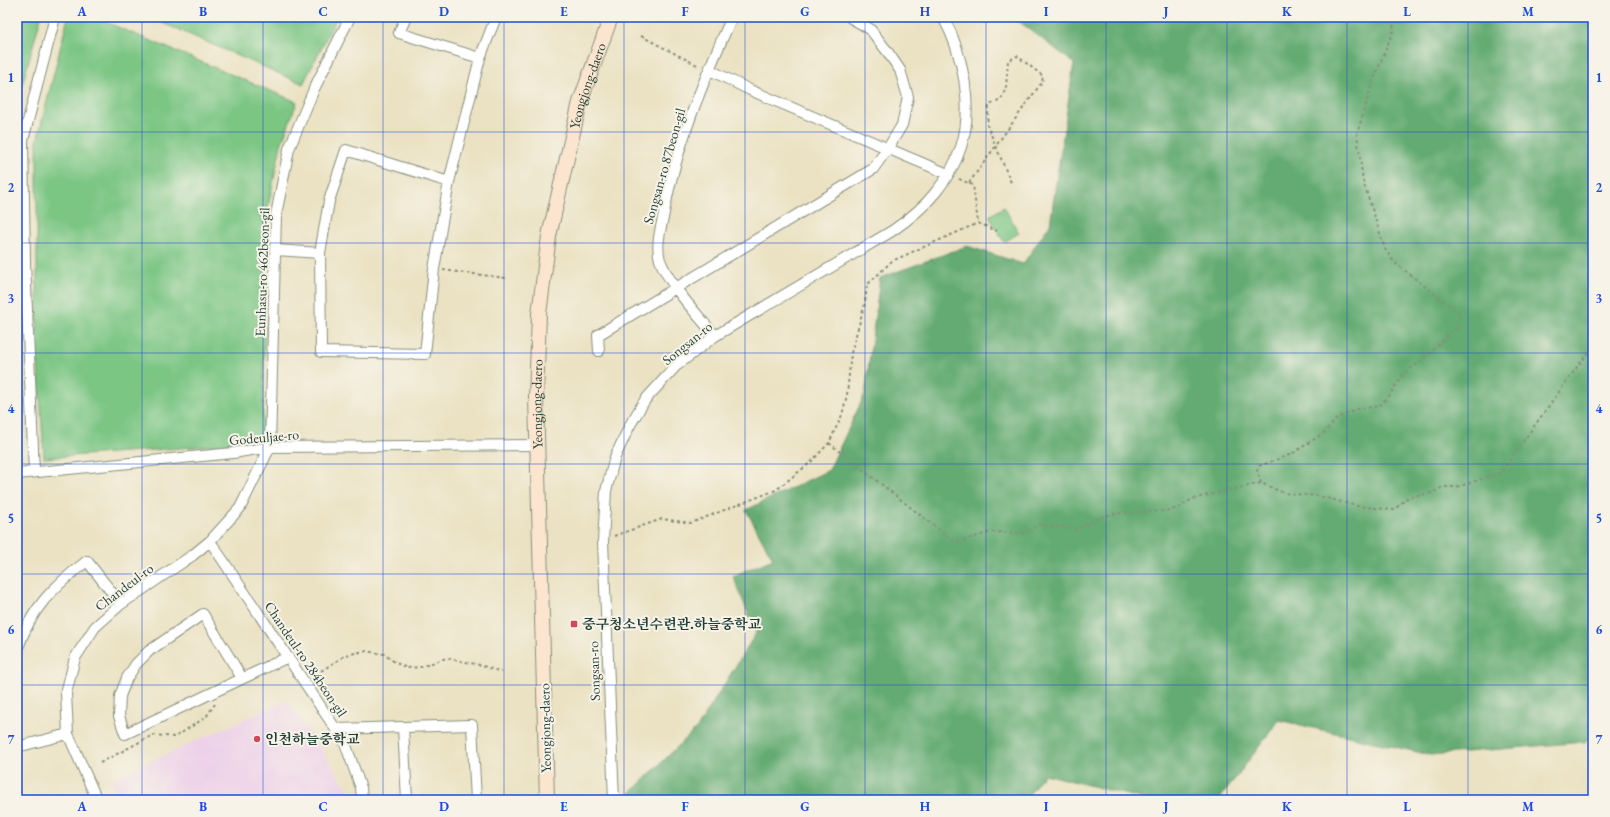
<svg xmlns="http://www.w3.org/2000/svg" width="1610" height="817" font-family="'EB Garamond','Noto Serif KR',serif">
<rect width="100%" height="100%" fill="#f7f3e8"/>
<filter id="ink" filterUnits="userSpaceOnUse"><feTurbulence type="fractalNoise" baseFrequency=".025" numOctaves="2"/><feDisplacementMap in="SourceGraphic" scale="8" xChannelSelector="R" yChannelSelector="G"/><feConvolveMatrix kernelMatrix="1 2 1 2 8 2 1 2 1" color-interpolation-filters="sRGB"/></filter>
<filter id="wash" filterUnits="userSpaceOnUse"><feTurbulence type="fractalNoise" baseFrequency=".012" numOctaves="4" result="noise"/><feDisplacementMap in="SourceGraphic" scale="16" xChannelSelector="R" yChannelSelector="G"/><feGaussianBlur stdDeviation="0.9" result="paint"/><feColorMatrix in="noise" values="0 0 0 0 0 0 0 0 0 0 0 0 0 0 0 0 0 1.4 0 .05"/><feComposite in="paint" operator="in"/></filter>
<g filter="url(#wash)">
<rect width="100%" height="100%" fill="#ebe2c3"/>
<path fill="#edd1e9" d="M287 700 349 791 350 800H119L112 779Z"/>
<path fill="#7bc684" stroke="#4d825c" d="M17 17H41L17 103Z
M68 17H94L297 102 281 145 266 217 263 442 44 458 37 348V141Z
M149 17H337L303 84Z
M1004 207 1019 233 1004 242 989 216Z
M17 375 21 464H17Z"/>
<path fill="#64ab72" stroke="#427453" d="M1013 17H1593V733L1585 742 1430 755 1279 720 1219 800H1148L1044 774 1025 800H627V796L698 727 756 633 733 576 773 559 746 510 829 470 865 394 880 278 967 246 1023 264 1050 224 1074 63Z"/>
</g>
<g filter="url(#ink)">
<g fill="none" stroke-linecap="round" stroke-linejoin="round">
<g stroke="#85907c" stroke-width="12">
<path id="street" d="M406 17 399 33 480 58
M710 70 750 90 948 174
M276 250 320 253 329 201 346 150 449 182
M320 253 321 352 425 354 434 269 449 182 480 58 496 17
M715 336C698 315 669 285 660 260 656 246 660 231 663 218 675 149 703 81 732 17
M599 351 598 335 873 169 888 148 902 125 908 97 900 70 887 51 870 29 851 18
M34 472 25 263 23 140 55 17
M17 474 233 453 270 447 538 445
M210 541 345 743 361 788 362 800
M17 651C30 609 54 586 87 561L121 604
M242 678 203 614 149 651 136 664 127 678 120 696 119 716 125 734 288 657
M403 727 407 800
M336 729 472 725 476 800
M17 747 68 734
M97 800 68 734 66 693 75 658 95 627 121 604 193 555 210 541 240 508 270 447 276 215 289 149 314 89 350 17
M614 800 603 541 606 491 615 457 630 425 645 400 676 366 715 336 892 231C908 220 923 208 935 193 946 180 956 163 961 147 974 108 963 53 943 17"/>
</g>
<g stroke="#85907c" stroke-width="16">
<g id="secondary">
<path id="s1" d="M547 800 536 398 539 314 549 236 580 102 611 17"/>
</g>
</g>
<path stroke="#85907c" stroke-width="2" stroke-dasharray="3 3" stroke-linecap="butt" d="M641 36 699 66
M959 179 973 185 978 223 997 231
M969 183 1042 82 1043 76 1017 56 1008 61 1006 88 1001 100 989 105 987 125 1012 185
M443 270 506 278
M829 443 952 540 961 541 991 532 1022 533 1040 525 1078 529 1100 517 1119 513 1165 511 1179 508 1192 499 1261 483 1284 493 1319 496 1357 506 1394 510 1408 497 1432 493 1443 487H1457L1500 473 1580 363 1593 348
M1261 483 1257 471 1259 466 1292 454 1325 432 1337 418 1358 409 1379 406 1389 396 1404 373 1420 362 1457 327 1460 314 1394 262 1385 249 1363 181 1357 134 1373 81 1394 29 1391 17
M614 536 662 519 691 523 776 490 811 462 829 443 842 415 847 395 851 353 865 303 867 285 892 261 978 223
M321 671 346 655 365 651 384 654 396 663 407 668 421 667 446 658 480 665 501 672
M100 763 153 735 175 737 206 717 215 704"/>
<use href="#street" stroke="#fff" stroke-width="10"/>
<use href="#secondary" stroke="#fce5cf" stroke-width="14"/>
</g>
</g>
<path fill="none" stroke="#1d4ed8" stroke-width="1" stroke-opacity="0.55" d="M142 17V800M263 17V800M383 17V800M504 17V800M624 17V800M745 17V800M865 17V800M986 17V800M1106 17V800M1227 17V800M1347 17V800M1468 17V800M17 132H1593M17 243H1593M17 353H1593M17 464H1593M17 574H1593M17 685H1593"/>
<g fill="#d1495b" stroke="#f7f3e8" stroke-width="1.5">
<rect x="570" y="620" width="8" height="8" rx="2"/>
<circle cx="257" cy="739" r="4"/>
</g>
<g text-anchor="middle" stroke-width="4" stroke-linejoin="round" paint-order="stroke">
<g font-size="14" fill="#1f3d34" stroke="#f7f3e8">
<text dy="5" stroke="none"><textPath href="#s1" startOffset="720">Yeongjong-daero</textPath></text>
<text transform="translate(664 166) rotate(-74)" y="5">Songsan-ro 87beon-gil</text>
<text transform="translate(262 272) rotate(-88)" y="5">Eunhasu-ro 462beon-gil</text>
<text transform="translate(687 343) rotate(-39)" y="5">Songsan-ro</text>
<text dy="5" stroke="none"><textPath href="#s1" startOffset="396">Yeongjong-daero</textPath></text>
<text transform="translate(264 437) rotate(-5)" y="5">Godeuljae-ro</text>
<text transform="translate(124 587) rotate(-37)" y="5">Chandeul-ro</text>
<text transform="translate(306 659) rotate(56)" y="5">Chandeul-ro 284beon-gil</text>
<text transform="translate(594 671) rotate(-92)" y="5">Songsan-ro</text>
<text transform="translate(545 728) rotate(-91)" y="5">Yeongjong-daero</text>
</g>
<g font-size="14" font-weight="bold" fill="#1f3d34" stroke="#f7f3e8" text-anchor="start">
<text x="582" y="629">중구청소년수련관.하늘중학교</text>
<text x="265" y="744">인천하늘중학교</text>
</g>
</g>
<rect width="1610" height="817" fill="none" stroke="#f7f3e8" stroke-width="44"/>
<rect x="22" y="22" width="1566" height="773" fill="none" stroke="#1d4ed8" stroke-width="1.5"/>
<g font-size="13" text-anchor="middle" font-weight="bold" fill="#1d4ed8">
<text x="82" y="16">A</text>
<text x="203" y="16">B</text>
<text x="323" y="16">C</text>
<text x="444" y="16">D</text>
<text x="564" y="16">E</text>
<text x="685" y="16">F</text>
<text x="805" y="16">G</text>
<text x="925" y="16">H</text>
<text x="1046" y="16">I</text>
<text x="1166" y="16">J</text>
<text x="1287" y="16">K</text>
<text x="1407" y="16">L</text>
<text x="1528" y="16">M</text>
<text x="11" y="82">1</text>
<text x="1599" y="82">1</text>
<text x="11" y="192">2</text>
<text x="1599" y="192">2</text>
<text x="11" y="303">3</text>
<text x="1599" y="303">3</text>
<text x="11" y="413">4</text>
<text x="1599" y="413">4</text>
<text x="11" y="523">5</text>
<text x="1599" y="523">5</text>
<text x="11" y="634">6</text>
<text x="1599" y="634">6</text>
<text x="11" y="744">7</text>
<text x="1599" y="744">7</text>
<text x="82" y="811">A</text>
<text x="203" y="811">B</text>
<text x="323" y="811">C</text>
<text x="444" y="811">D</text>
<text x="564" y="811">E</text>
<text x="685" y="811">F</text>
<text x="805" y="811">G</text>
<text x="925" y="811">H</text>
<text x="1046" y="811">I</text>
<text x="1166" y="811">J</text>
<text x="1287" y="811">K</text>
<text x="1407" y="811">L</text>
<text x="1528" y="811">M</text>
</g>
</svg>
